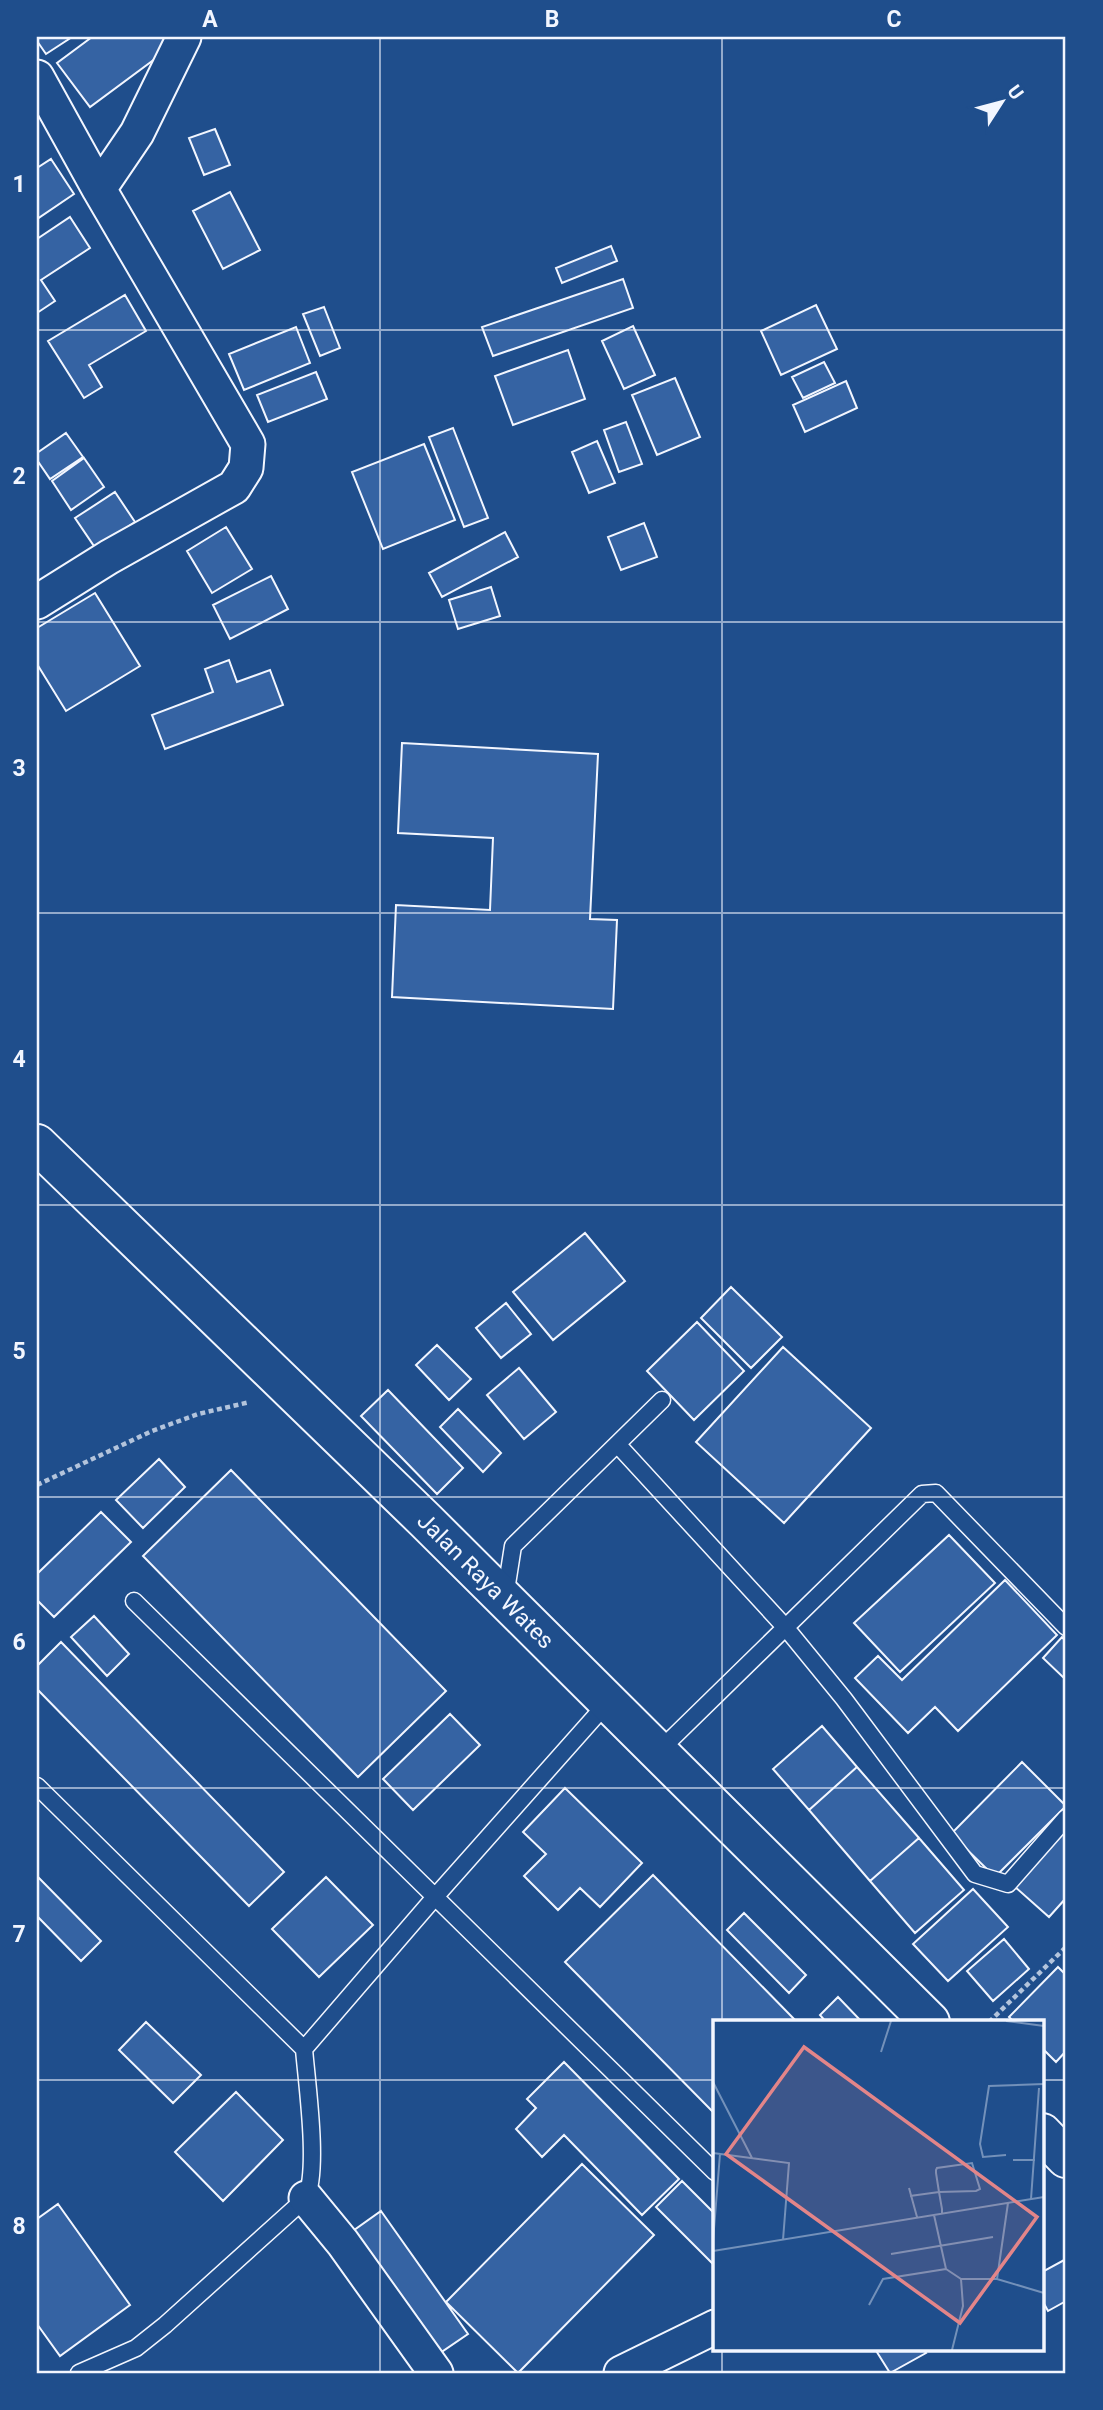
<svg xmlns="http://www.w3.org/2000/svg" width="1103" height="2410" font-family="Roboto,sans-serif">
<rect width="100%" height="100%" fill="#1f4e8c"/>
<path fill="#3563a3" stroke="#f2f6ff" stroke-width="2" d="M37 37H72L46 54 37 41Z
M92 37H164L171 47 90 107 57 63Z
M215 129 230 165 204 175 189 138Z
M51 159 74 194 37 219V168Z
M230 192 260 250 223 269 193 211Z
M70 217 90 248 41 280 55 301 37 313V239Z
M611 246 617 261 562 283 556 268Z
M623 279 633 308 493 356 482 327Z
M125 295 146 331 89 365 102 387 84 398 48 341Z
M816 305 837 349 781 375 761 331Z
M324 307 340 348 320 356 303 314Z
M633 326 655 375 624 389 602 341Z
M296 327 310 363 244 390 229 354Z
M568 350 585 399 513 425 495 376Z
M824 362 835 383 803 398 792 377Z
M316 372 327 399 268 422 257 395Z
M675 378 700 437 657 455 632 395Z
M846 381 857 408 805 432 793 405Z
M626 422 642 464 619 472 604 430Z
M453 428 488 518 464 527 429 437Z
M66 433 83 457 50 479 37 460V453Z
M597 441 615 483 589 493 572 452Z
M424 444 455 520 383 549 352 472Z
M84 458 104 487 71 510 52 481Z
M115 492 135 522 96 549 75 518Z
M644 523 657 557 621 570 608 537Z
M226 527 252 569 212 593 187 551Z
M505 532 518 557 442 597 429 573Z
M271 576 288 609 230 639 213 605Z
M491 587 500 616 458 629 449 600Z
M95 593 140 666 66 711 37 664V628Z
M229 660 237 682 270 670 283 705 165 749 152 715 213 692 205 669Z
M402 743 598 754 590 919 617 920 613 1009 392 997 396 905 490 910 493 838 398 833Z
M585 1233 625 1281 553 1340 513 1292Z
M731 1287 782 1337 751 1368 701 1318Z
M506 1303 531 1334 501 1358 476 1328Z
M697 1322 744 1371 694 1420 647 1371Z
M437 1345 471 1379 449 1400 416 1365Z
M783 1347 871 1428 784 1523 696 1442Z
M519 1368 556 1412 524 1439 487 1395Z
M388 1390 463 1468 437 1494 361 1416Z
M458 1409 501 1453 483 1472 440 1427Z
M159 1459 185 1487 143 1528 116 1500Z
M231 1470 446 1691 358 1777 143 1556Z
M101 1512 131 1542 54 1617 37 1600V1574Z
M949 1535 995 1583 900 1672 854 1623Z
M1005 1580 1057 1635 958 1731 935 1707 908 1733 855 1678 878 1656 902 1680Z
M94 1616 129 1654 107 1676 71 1637Z
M1062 1637 1066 1642V1680L1043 1658Z
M61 1642 284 1872 249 1906 37 1689V1666Z
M450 1714 480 1745 413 1810 383 1779Z
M822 1726 857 1767 809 1810 773 1769Z
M1022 1762 1066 1806 995 1877 951 1834Z
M857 1767 919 1838 870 1881 809 1810Z
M565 1788 642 1863 600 1907 580 1888 558 1910 524 1876 546 1854 523 1832Z
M1066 1827V1898L1049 1917 1014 1886Z
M919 1838 964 1890 915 1933 870 1881Z
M653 1875 797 2022H715V2114L565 1962Z
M37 1876 101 1941 81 1961 37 1916Z
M326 1877 373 1925 319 1977 272 1929Z
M973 1889 1008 1927 948 1981 913 1944Z
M744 1913 806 1975 789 1993 727 1930Z
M1004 1939 1029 1969 993 2001 967 1971Z
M1058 1967 1066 1975V2051L1056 2062 1042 2048V2022H1014L1009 2017Z
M838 1997 862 2022H826L820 2015Z
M146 2022 201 2075 173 2103 119 2050Z
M564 2062 679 2179 642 2215 564 2135 542 2157 516 2129 536 2108 527 2099Z
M236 2092 283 2140 223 2201 175 2152Z
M582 2164 654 2235 518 2373 446 2302Z
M682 2181 715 2214V2266L656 2207Z
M58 2204 130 2305 60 2356 37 2324V2219Z
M381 2211 468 2334 437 2355 350 2233Z
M1066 2259V2301L1048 2311 1042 2300V2272Z
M875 2349H923L926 2353 890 2373Z"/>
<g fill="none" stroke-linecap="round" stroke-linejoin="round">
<g stroke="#f2f6ff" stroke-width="19">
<path id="service" d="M618 1445 786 1628 844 1699 975 1874 1008 1884 1066 1818
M505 1597 513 1546 662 1400
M134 1601 715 2172
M658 1752 922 1494 936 1493 1066 1627
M37 1786 304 2049
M79 2373 136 2348 165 2325 306 2198C319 2169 307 2085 304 2049L435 1897 608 1702"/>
</g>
<g stroke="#f2f6ff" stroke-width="37">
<path id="minor" d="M37 77 99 189 248 444 246 468 234 487 109 557 37 602
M99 189 137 133 184 37
M306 2198 343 2243 436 2373
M621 2373 715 2327"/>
</g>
<g stroke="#f2f6ff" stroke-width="42">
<g id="trunk">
<path id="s1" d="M37 1144 425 1520 930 2022"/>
<path d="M1042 2133 1066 2158"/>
</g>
</g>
<path stroke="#b3c4dc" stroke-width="4.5" stroke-dasharray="5 3.5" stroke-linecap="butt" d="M37 1485 152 1431 198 1414 250 1402
M989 2022 1066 1947"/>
<use href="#service" stroke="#1f4e8c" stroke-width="16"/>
<use href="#minor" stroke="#1f4e8c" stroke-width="33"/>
<use href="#trunk" stroke="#1f4e8c" stroke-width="38"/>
</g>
<path fill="none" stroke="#f2f6ff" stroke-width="2" stroke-opacity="0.55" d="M380 37V2373M722 37V2022M37 330H1066M37 622H1066M37 913H1066M37 1205H1066M37 1497H1066M37 1788H1066M37 2080H715M1042 2080H1066M722 2349V2373"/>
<g text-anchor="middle" stroke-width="5" stroke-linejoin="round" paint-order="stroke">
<g font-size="23" fill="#f2f6ff" stroke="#1f4e8c">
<text dy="8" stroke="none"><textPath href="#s1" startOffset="626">Jalan Raya Wates</textPath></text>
</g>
</g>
<g transform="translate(713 2020)">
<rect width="331" height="331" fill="#1f4e8c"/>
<path fill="none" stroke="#7391ba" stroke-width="2" d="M293 1 331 6M168 32 178 1M0 62 39 138M0 133 76 143 70 220M293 135 270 137 267 124 276 66 331 64M300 140H322M196 168 204 197M197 176 226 172 263 171 267 169 259 143 224 148 223 150V153L226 172 229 189V193M318 179 326 68M221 195 233 249 248 259 250 286 239 330M0 221 7 134M0 231 331 177M178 234 280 217M248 259H284L331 273M284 259 295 183M156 285 170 259 233 249"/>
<path fill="#e38589" fill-opacity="0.15" stroke="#e38589" stroke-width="3.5" d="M91 27 324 197 247 303 13 134Z"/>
<rect width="331" height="331" fill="none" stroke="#f2f6ff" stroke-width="3.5"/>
</g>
<rect width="1103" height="2410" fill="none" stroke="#1f4e8c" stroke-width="77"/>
<g transform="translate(1002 102) rotate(54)" stroke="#1f4e8c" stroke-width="5" paint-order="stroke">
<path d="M0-5L12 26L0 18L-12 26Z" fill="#f2f6ff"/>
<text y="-10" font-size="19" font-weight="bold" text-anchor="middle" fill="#f2f6ff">U</text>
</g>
<rect x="38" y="38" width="1026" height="2334" fill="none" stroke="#f2f6ff" stroke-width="2.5"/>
<g font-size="23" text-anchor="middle" font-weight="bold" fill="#f2f6ff">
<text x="210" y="27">A</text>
<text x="552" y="27">B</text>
<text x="894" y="27">C</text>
<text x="19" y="192">1</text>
<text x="19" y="484">2</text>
<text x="19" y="776">3</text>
<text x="19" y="1067">4</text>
<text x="19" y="1359">5</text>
<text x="19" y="1650">6</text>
<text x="19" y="1942">7</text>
<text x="19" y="2234">8</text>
</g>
</svg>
